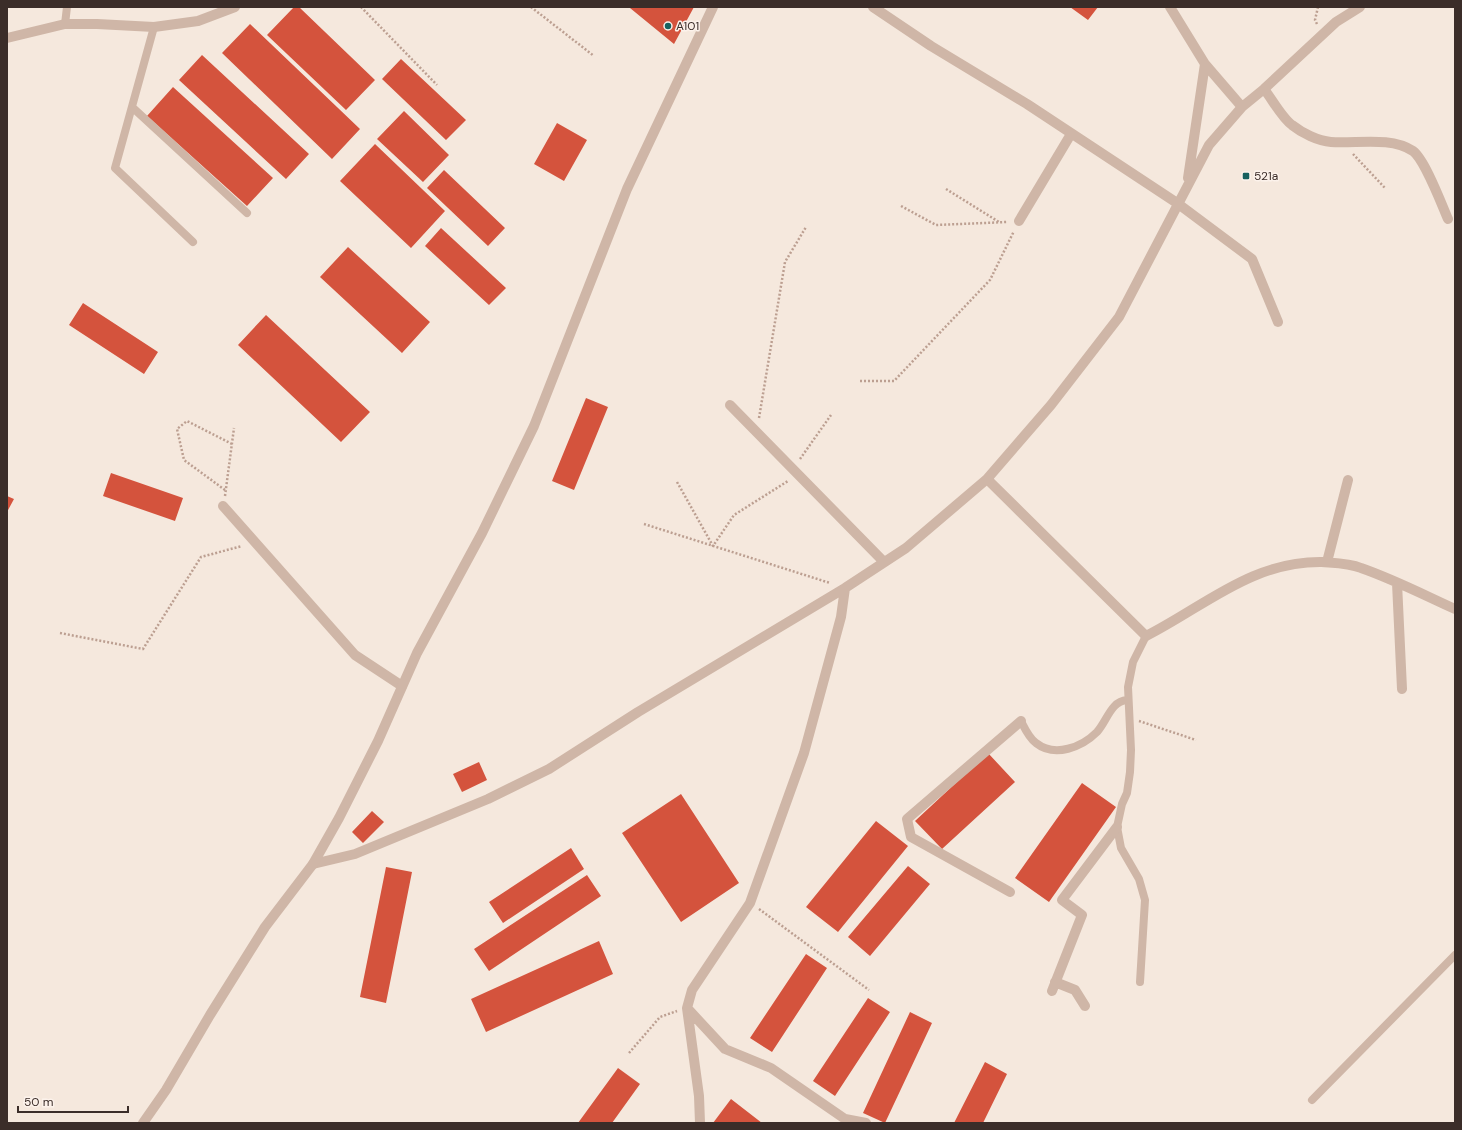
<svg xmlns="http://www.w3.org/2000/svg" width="1462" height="1130" font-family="'DM Sans',sans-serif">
<rect width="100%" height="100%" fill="#f5e8dd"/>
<path fill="#d4533d" d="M294 7H299L375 80 346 110 267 35Z
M631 7H694L674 44 630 8Z
M1070 7H1098L1088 20Z
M250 24 360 129 332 159 222 53Z
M202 55 309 154 286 179 179 80Z
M401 59 466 120 446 140 382 79Z
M173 87 273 178 247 206 147 116Z
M404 111 449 155 423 182 377 139Z
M557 123 587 140 564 181 534 164Z
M375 144 445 211 411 248 340 181Z
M444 170 505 228 488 246 427 188Z
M441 228 506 288 489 305 425 246Z
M348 247 430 322 402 353 320 277Z
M83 303 158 352 144 374 69 325Z
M266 315 370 412 341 442 238 345Z
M586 398 608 407 574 490 552 481Z
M111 473 183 498 175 521 103 496Z
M7 496 14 499 7 512Z
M988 753 1015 782 942 849 915 821Z
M479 762 487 780 462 792 453 774Z
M1082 783 1116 807 1049 902 1015 878Z
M681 794 739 883 681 922 622 833Z
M372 811 384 822 363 843 352 832Z
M876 821 908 846 838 932 806 907Z
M571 848 584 869 503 923 489 902Z
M908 866 930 884 870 956 848 937Z
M386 867 412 872 386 1003 360 997Z
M587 875 601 896 489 971 474 949Z
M599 941 613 974 486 1032 471 999Z
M806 954 827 968 772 1052 750 1038Z
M868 998 890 1012 835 1096 813 1081Z
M910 1012 932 1023 885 1123 863 1113Z
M985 1062 1007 1074 983 1123H954Z
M618 1068 640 1084 612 1123H578Z
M731 1099 762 1123H713Z"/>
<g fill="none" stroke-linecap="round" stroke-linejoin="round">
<path stroke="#bc9f91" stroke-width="2.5" stroke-dasharray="2 2" stroke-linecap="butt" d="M361 7 437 85
M531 7 594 56
M1317 24 1315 20 1318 7
M1353 154 1385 188
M946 189 999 222
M901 206 936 225 1007 222
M860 381H894L990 280 1014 231
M759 418 785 262 806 227
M800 459 831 415
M677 482 713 546 734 515 788 481
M225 490 184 460 177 429 187 421 232 444
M225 496 234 428
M644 524 830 583
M60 633 143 649 201 557 242 546
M1139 721 1196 740
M759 909 869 990
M629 1053 660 1017 677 1011"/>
<path stroke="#cfb6a7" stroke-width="8" d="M65 24 67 7
M154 27 115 168 193 242
M132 107 247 213
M1021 721C1025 729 1029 738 1036 743 1055 758 1082 747 1097 732 1107 721 1111 701 1127 700
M1140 982 1145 900 1139 879 1121 848 1117 827 1122 804 1127 793 1130 772 1131 750 1128 687 1133 662 1146 636
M1312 1100 1455 955"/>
<path stroke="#cfb6a7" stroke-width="10" d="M873 7 931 46 1027 104 1177 203 1252 259 1278 322
M1170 7 1205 64 1242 107
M7 38 65 24H97L154 27 198 21 235 7
M1264 89C1272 99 1282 118 1292 125 1302 133 1318 141 1331 142 1356 144 1390 136 1413 151 1425 160 1441 203 1448 219
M1188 178 1205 64
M1019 221 1071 134
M730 405 884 562
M987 479 1146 636C1205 606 1252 561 1322 562 1335 563 1349 563 1361 568 1393 579 1424 595 1455 609
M223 506 355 655 402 686
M1327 562 1348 480
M1397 583 1402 689
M313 864 355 854 488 799 549 769 638 712 845 588 906 548 987 479 1051 405 1119 317 1209 145 1242 107 1264 89 1336 22 1360 7
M1010 892 911 837 907 819 1021 721
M1055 982 1075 990 1085 1006
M1052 991 1082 915 1062 900 1117 827
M687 1008 725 1049 771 1068 845 1119 866 1123
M700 1123 699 1096 687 1008 692 990 750 903 804 753 841 617 845 588"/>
<path stroke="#cfb6a7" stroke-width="10" d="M143 1123 166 1090 210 1015 265 927 313 864 339 818 378 741 417 653 482 533 534 426 627 189 713 7"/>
</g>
<g fill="#186260" stroke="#fcf2eb" stroke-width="1.5">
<circle cx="668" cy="26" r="4"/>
<rect x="1242" y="172" width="8" height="8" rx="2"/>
</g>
<g text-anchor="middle" stroke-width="3" stroke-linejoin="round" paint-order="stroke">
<g font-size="12" fill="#3b2d29" stroke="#fcf2eb" text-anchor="start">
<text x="676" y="30">A101</text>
<text x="1254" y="180">521a</text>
</g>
</g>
<rect width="1462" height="1130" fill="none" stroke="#3b2d29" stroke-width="16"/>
<path d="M18 1106v6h110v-6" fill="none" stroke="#3b2d29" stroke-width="2"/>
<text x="24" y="1106" font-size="12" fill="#3b2d29" stroke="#fcf2eb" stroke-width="3" paint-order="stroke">50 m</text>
</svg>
